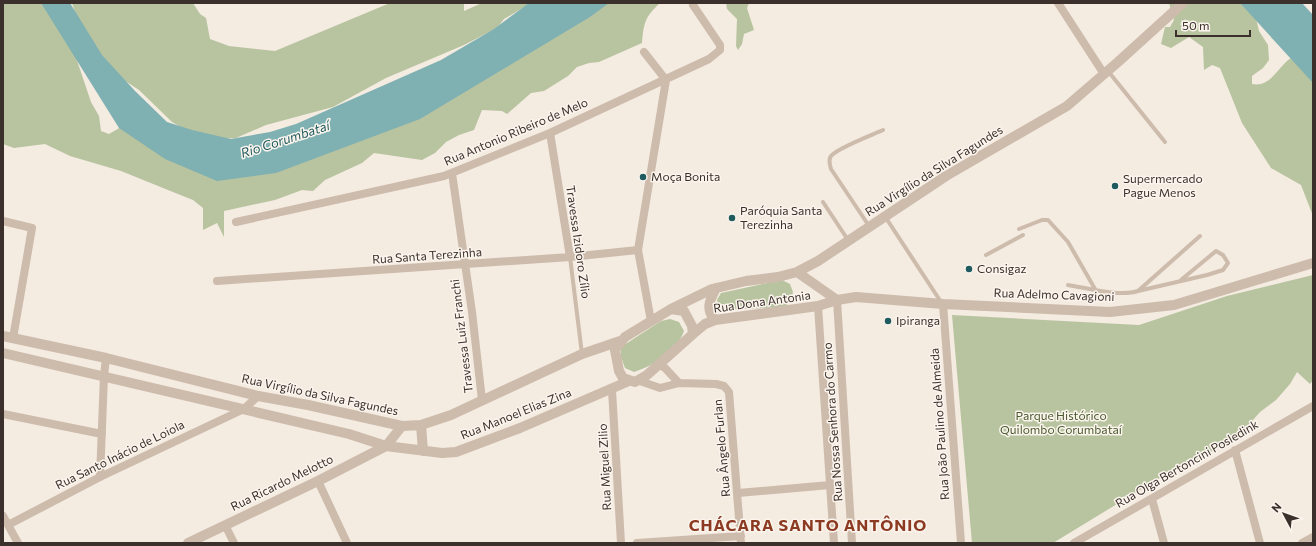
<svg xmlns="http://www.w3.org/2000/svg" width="1316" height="546" font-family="Commissioner,sans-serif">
<rect width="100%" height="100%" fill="#f4ebe1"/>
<path fill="#b8c4a0" d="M3 3H54L65 25 91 102 99 116 101 131 109 134 121 127 230 165 591 3H660C645 17 644 22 642 43L599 62 589 63 577 67 568 76 544 91 531 93 507 114 502 111 482 110 474 130 459 135 446 142 435 153 422 160 374 153 362 163 325 180 313 191 302 190 275 200 224 211V237L217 223 203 230V208L193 200 168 190 121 171 70 156 45 144 14 148 3 144Z
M72 3H193L200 14 206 18 210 39 229 46 275 51 390 3H464V11L482 3H531L504 19 497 28 464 45 386 78 333 107 266 125 236 138 220 139 191 133 172 122 139 90 110 71 78 21Z
M726 3H749L747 8 754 30 744 34 742 44 738 50 736 46 737 19 727 9Z
M1169 3H1248L1256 18 1259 31 1268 45 1269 60 1263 68 1252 76V84C1271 88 1278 66 1291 58L1313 78V216L1301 185 1271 168 1242 123 1220 68 1212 65 1204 70 1203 47 1189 37 1171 48 1161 44 1165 27H1170L1174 20Z
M1313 275V380L1310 384 1297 372 1290 384 1276 400 1260 412 1239 436 1191 463 1181 465 1053 543H972L952 315 1139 325 1227 296Z
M782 280 790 284 793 292 791 301 784 307 723 310 719 307 717 300 721 293Z
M670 319 679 322 684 331C677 351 653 366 634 372L625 368 621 357V347L661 321Z"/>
<path fill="#7fb0b2" d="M41 3H70L102 55 135 91 167 122 192 130 231 139 270 132 296 124 441 60 494 29 529 3H609L590 17 420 119 276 173 217 181 165 159 119 128Z
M1240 3H1302L1313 15V83Z"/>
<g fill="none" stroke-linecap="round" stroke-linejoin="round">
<path stroke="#cdbbac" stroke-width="4" d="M1108 71 1165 142
M823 202 848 240
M886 218 941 302
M869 226 831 169C830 165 828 160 831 156 837 148 872 135 883 130
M1019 229 1042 220H1048L1068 242 1095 289
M986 255 1023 235
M570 257 582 354
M1181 280 1216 251 1223 255 1228 263 1223 270 1207 275 1138 291 1200 236
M1068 285C1087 288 1120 297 1138 291"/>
<path stroke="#cdbbac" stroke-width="8" d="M1058 3 1104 74
M644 52 666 80 638 250 651 321
M550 133 570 257
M452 173 472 312 482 400
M3 221 32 228 13 338
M236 222 444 176 550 133 709 59 720 50V45L693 5
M217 281 570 257 638 250
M837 300 852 543
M943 304 961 543
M818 306 834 543
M659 365 665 368 679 383
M637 380 660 388 679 383 716 384 724 386 729 392 741 543
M612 390 621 543
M3 414 102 434
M1235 450 1260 543
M100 477 104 376 106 358
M318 481 347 543
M738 493 830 485
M1152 499 1164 543
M3 516 18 543
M8 525 100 477 244 409 258 396
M225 525 234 543
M637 543 741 536
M1074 543 1313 406
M1302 543 1313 537"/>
<path stroke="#cdbbac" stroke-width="10" d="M797 272 837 300
M671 309 712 289 746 281 778 277 797 272 818 261 946 176 1067 106 1118 62 1183 3
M671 309 684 311 692 326 693 334 647 375 635 382 623 378 619 371 615 350 625 337Z
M715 320C705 309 710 300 716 288
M693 334 705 324 715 320 818 306 837 300 856 297 943 304 1110 312 1174 305 1313 263
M3 336 106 358 258 396 308 405 402 426 421 425 451 415 582 354 620 341
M3 353 349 434 386 446 442 453 456 452 520 428 629 381
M421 425 423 451
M188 543 318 481 386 446 402 426"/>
</g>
<g fill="#1f5a5e" stroke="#fbf5ee" stroke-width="1.5">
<circle cx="643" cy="177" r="4"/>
<circle cx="1115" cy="186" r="4"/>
<circle cx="732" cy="218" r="4"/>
<circle cx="969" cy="269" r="4"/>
<circle cx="888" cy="321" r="4"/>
</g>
<g text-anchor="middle" stroke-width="3" stroke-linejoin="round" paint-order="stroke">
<g font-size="12" fill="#3b302b" stroke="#fbf5ee">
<text transform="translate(516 132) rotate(-23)" y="4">Rua Antonio Ribeiro de Melo</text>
<text transform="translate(934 171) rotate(-32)" y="4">Rua Virgílio da Silva Fagundes</text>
<text transform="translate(578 242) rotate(82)" y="4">Travessa Izidoro Zílio</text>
<text transform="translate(427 256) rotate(-4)" y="4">Rua Santa Terezinha</text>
<text transform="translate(1054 295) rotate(2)" y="4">Rua Adelmo Cavagioni</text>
<text transform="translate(762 302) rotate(-8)" y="4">Rua Dona Antonia</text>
<text transform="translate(462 336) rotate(-97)" y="4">Travessa Luiz Franchi</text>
<text transform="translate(320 395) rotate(12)" y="4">Rua Virgílio da Silva Fagundes</text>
<text transform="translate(516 414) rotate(-22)" y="4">Rua Manoel Elias Zina</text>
<text transform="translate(833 422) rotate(-94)" y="4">Rua Nossa Senhora do Carmo</text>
<text transform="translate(940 424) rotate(-94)" y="4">Rua João Paulino de Almeida</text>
<text transform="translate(722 448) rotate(-95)" y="4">Rua Ângelo Furlan</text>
<text transform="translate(120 455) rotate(-26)" y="4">Rua Santo Inácio de Loiola</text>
<text transform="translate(1187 464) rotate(-30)" y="4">Rua Olga Bertoncini Posledink</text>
<text transform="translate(605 467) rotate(-93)" y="4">Rua Miguel Zilio</text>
<text transform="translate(282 483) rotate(-26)" y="4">Rua Ricardo Melotto</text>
</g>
<g font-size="12" fill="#3b302b" stroke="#fbf5ee" text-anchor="start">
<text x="651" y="181">Moça Bonita</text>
<text x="1123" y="183">Supermercado<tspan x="1123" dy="14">Pague Menos</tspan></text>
<text x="740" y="215">Paróquia Santa<tspan x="740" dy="14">Terezinha</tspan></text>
<text x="977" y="273">Consigaz</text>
<text x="896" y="325">Ipiranga</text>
</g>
<g font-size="12" fill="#4a5a2e" stroke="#fbf5ee">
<text x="1061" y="420">Parque Histórico<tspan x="1061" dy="14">Quilombo Corumbataí</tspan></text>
</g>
<g font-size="13" font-style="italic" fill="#1f5a5e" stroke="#fbf5ee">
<text transform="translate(285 139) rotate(-18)" y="5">Rio Corumbataí</text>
</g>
<g font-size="16" font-weight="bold" letter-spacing="1" fill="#8c3b22" stroke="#fbf5ee">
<text x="808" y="531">CHÁCARA SANTO ANTÔNIO</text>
</g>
</g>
<rect width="1316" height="546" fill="none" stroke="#3b302b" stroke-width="8"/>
<g transform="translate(1284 514) rotate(311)" stroke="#fbf5ee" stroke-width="3" paint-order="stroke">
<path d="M0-3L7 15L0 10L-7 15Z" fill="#3b302b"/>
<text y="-6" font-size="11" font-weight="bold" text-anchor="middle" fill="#3b302b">N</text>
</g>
<path d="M1176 30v6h74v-6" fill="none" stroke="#3b302b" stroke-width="2"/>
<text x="1182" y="30" font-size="12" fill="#3b302b" stroke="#fbf5ee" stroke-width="3" paint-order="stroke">50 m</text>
</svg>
